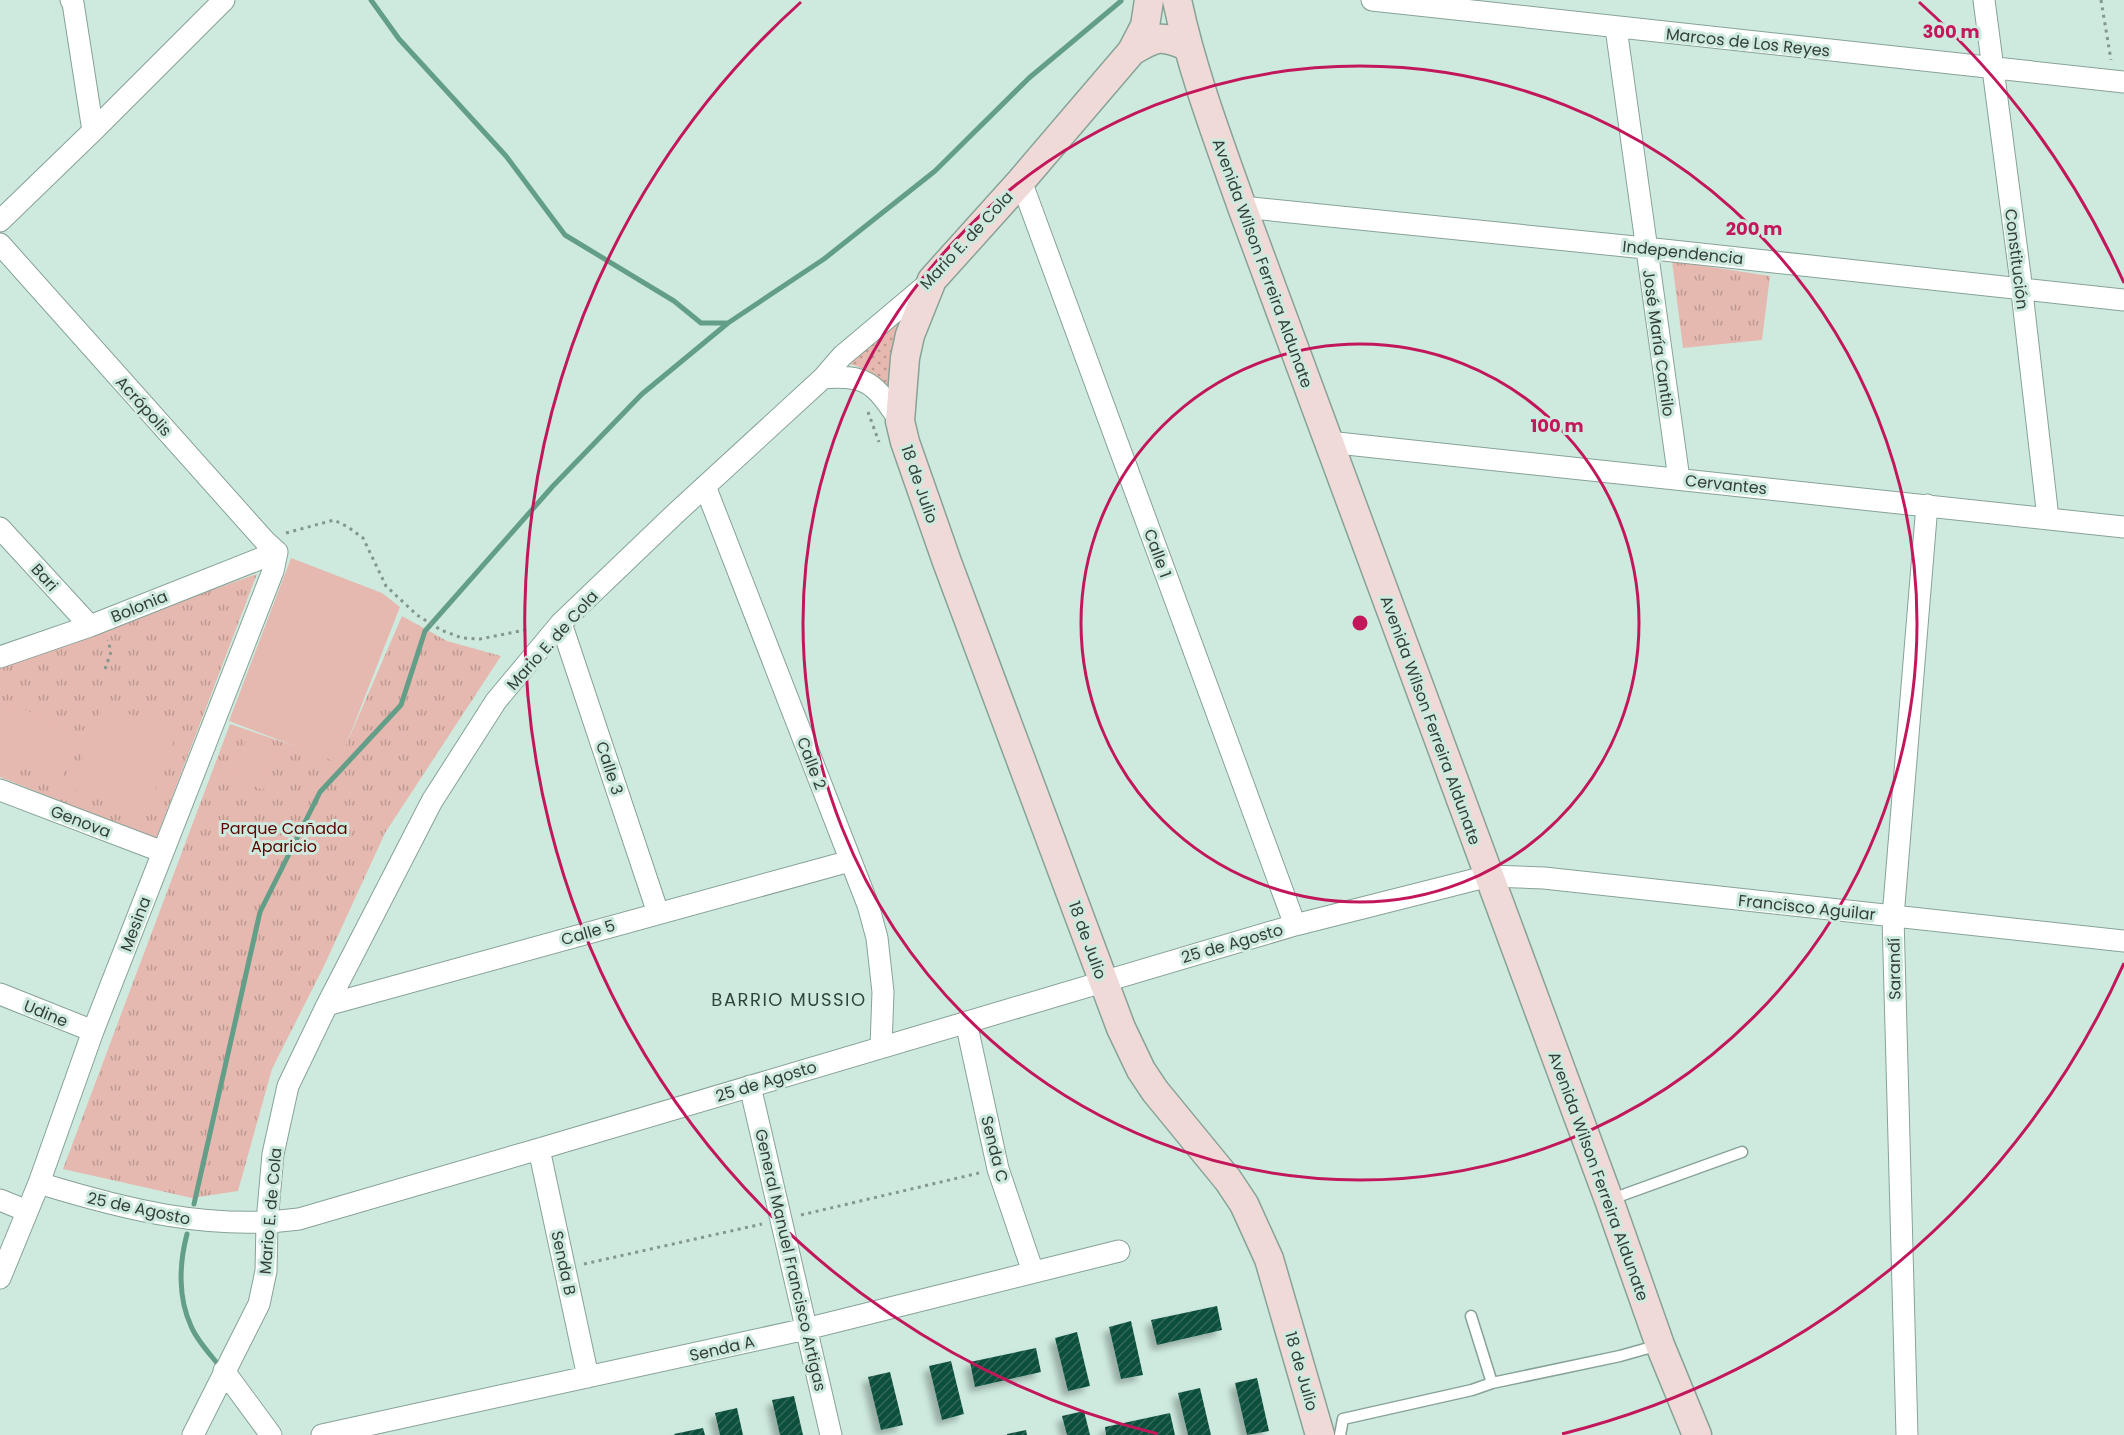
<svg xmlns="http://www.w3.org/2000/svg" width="2124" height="1435" font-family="Poppins,sans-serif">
<defs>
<pattern id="grass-dots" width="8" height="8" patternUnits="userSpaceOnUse" patternTransform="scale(1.5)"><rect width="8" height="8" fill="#e6b9b0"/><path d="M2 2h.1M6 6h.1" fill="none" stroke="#bb9890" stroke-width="1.8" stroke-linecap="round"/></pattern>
<pattern id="park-tufts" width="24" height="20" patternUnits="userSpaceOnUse" patternTransform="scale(1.5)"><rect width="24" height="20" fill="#e6b9b0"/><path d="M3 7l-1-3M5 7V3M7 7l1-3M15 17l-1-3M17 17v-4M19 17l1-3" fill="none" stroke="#bb9890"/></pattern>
<pattern id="building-hatch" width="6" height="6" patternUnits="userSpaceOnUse" patternTransform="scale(1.5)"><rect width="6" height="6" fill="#0f503e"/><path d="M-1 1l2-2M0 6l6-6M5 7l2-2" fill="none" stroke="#336759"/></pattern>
<filter id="shadow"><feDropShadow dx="-5.5" dy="5.5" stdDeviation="3" flood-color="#0004"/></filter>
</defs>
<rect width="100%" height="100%" fill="#ceeadf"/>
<path fill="url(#grass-dots)" d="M919 297 893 397C879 376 870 369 845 363Z"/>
<path fill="url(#park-tufts)" d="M1672 261 1770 276 1762 340 1683 348Z
M257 574 156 839 0 777V665Z
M402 616 447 641 501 656 385 833 324 966 272 1069 238 1191 192 1198 63 1169 230 724 339 761Z"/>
<path fill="#e6b9b0" d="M291 558 382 593 400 607 339 763 229 721Z
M11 704 81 733 60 783 0 759V731Z
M104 704 177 733 145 816 71 788Z
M247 738 279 751 263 790 231 777Z"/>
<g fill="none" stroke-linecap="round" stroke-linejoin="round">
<path stroke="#639e88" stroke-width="5" d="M371 0 399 39 506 156 565 235 674 301 701 323H728L824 259 935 171 1029 78 1121 1
M194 1204 260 912 320 792 401 705 425 631 553 486 642 394 728 323
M187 1234C179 1264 178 1298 191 1326 197 1341 211 1355 221 1368"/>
</g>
<path fill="url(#building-hatch)" filter="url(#shadow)" d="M1217 1306 1222 1330 1157 1345 1151 1320Z
M1131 1321 1143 1375 1121 1379 1109 1327Z
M1077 1332 1090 1386 1068 1391 1055 1338Z
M1036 1348 1041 1372 975 1387 970 1362Z
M951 1361 964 1414 942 1420 929 1366Z
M890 1372 903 1425 881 1430 868 1377Z
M1257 1378 1269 1431 1247 1435 1235 1383Z
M1200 1388 1211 1435H1188L1178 1393Z
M794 1396 803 1435H780L772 1400Z
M737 1408 743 1435H720L715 1413Z
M1084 1411 1090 1435H1067L1062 1416Z
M1170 1413 1175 1435H1106L1105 1427Z
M703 1428 705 1435H675L674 1434Z
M1026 1430 1027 1435H1007V1434Z"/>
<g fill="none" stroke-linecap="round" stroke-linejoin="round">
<g stroke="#87a297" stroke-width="13">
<path id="lane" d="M1609 1200 1742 1152
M1471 1316 1492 1383
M1340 1435 1343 1419 1472 1390 1492 1383 1620 1356 1659 1345"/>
</g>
<g stroke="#87a297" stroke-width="23">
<path id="street" d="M71 0 73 3 93 131
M1372 0C1622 29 1873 54 2124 82
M1984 0 2020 275 2048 518
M1616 28 1679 479
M1021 181 1295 925
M1242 207 1645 248 2124 300
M0 221 93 131 224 0
M0 244 265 541 277 552 273 571 93 1031 39 1183 0 1278
M823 378C869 374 875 385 900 421
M1328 442 2124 527
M705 486 868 905 877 938 883 992 881 1047
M0 528 90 626
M561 623 658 913
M0 657 90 626 277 552
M0 790 163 852
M0 994 93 1031
M327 1005 850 861
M966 1022 998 1169 1033 1272
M750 1086 831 1435
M539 1149 588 1377
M39 1183C123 1209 210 1231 299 1219L539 1149 1295 925 1489 876 1544 878 2124 941
M0 1200 27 1211
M224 1371 271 1435
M193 1435 259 1304 266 1271 267 1222 273 1154 288 1086 327 1005 432 801 496 701 561 623 677 512 823 378 842 356 930 282
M322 1435 806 1329 1119 1251
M1907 1435 1893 917 1927 505"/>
</g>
<g stroke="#87a297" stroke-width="31">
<path id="secondary" d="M1177 0C1192 71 1218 139 1242 207L1609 1200 1660 1345 1697 1435
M1187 46C1161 35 1157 36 1132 51L1021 181 932 280 910 335 905 358 900 421 905 442 947 562 1121 1028 1141 1070 1155 1091 1228 1180 1244 1204 1269 1259 1320 1435
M1132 51 1145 26 1149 0"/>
</g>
<path stroke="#83978f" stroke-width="3" stroke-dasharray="3 4.5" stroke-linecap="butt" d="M2101 0 2111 60
M868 412 879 442
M286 533 334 520 348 527 363 538 386 586 417 615 441 630 462 638 480 639 530 629
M105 669 111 652 108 640
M801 1215 979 1173
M584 1264 762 1224"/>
<use href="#lane" stroke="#fff" stroke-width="10"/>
<use href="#street" stroke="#fff" stroke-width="21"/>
<use href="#secondary" stroke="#f0dad7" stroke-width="28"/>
</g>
<g fill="none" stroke="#c2185b" stroke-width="3">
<circle cx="1360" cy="623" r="279"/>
<circle cx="1360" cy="623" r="557"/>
<path d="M2124 963A836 836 0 0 1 1562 1434M1158 1434A836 836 0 0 1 801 2M1919 2A836 836 0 0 1 2124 283"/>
</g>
<g text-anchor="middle" stroke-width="6" stroke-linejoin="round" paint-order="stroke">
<g font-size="16" fill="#333f3a" stroke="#ceeadf">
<text transform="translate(1748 42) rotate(6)" y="6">Marcos de Los Reyes</text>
<text transform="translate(966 240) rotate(-47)" y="6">Mario E. de Cola</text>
<text transform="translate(1683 252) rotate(6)" y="6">Independencia</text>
<text transform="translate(2017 259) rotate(83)" y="6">Constitución</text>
<text transform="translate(1263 263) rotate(70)" y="6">Avenida Wilson Ferreira Aldunate</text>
<text transform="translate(1659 343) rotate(82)" y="6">José María Cantilo</text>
<text transform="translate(144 406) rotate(48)" y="6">Acrópolis</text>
<text transform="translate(920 484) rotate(71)" y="6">18 de Julio</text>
<text transform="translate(1726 484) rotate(6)" y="6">Cervantes</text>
<text transform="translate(1158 553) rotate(70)" y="6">Calle 1</text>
<text transform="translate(45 577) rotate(48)" y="6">Bari</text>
<text transform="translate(139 606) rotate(-22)" y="6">Bolonia</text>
<text transform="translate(552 640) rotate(-48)" y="6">Mario E. de Cola</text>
<text transform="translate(1431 720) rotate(70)" y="6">Avenida Wilson Ferreira Aldunate</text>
<text transform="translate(812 763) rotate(69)" y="6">Calle 2</text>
<text transform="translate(610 768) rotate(72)" y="6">Calle 3</text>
<text transform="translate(81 821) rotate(21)" y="6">Genova</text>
<text transform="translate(1807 907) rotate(6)" y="6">Francisco Aguilar</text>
<text transform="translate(135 924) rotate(-69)" y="6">Mesina</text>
<text transform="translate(588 932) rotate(-16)" y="6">Calle 5</text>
<text transform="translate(1088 940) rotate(70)" y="6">18 de Julio</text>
<text transform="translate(1232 943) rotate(-16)" y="6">25 de Agosto</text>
<text transform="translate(1894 969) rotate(-91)" y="6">Sarandí</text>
<text transform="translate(46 1013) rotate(22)" y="6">Udine</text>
<text transform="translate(766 1081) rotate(-17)" y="6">25 de Agosto</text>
<text transform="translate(995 1149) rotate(76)" y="6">Senda C</text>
<text transform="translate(1599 1176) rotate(70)" y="6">Avenida Wilson Ferreira Aldunate</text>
<text transform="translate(139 1208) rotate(12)" y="6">25 de Agosto</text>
<text transform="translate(270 1211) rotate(-85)" y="6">Mario E. de Cola</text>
<text transform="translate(791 1260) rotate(77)" y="6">General Manuel Francisco Artigas</text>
<text transform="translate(564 1263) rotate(78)" y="6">Senda B</text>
<text transform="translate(722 1348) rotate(-13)" y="6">Senda A</text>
<text transform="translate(1302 1371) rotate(74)" y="6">18 de Julio</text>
</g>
<g font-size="16" fill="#5c0600" stroke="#ceeadf">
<text x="284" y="834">Parque Cañada<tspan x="284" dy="18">Aparicio</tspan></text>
</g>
<g font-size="18" letter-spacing="1.5" fill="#2e463d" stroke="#ceeadf">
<text x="789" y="1006">BARRIO MUSSIO</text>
</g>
</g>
<circle cx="1360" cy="623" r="9" fill="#c2185b" stroke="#ceeadf" stroke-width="3"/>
<g font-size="18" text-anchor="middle" font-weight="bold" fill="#c2185b" stroke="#ceeadf" stroke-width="6" stroke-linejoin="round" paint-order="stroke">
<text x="1951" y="38">300 m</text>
<text x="1754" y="235">200 m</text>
<text x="1557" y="432">100 m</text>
</g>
</svg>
